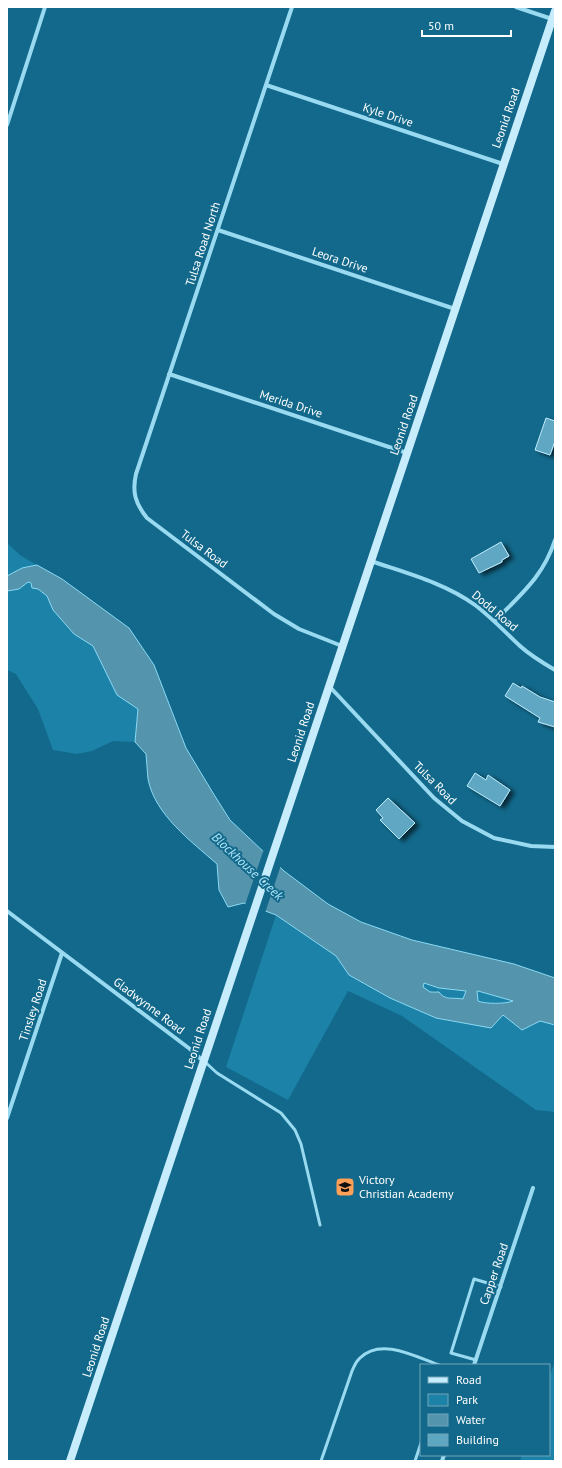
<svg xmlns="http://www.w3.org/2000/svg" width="562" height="1468" font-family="'PT Sans',sans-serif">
<defs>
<filter id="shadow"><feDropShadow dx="4.5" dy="2.5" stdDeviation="2" flood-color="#0009"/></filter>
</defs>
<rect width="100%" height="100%" fill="#12698b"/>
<path fill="#1c82a8" d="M7 543 20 555 37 565 22 568 7 576Z
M28 582 47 596 53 610 74 634 93 646 117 695 138 709 135 742 113 741 92 751 77 754 53 750 38 709 16 674 7 670V591L19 589Z
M276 915 336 956 349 975 390 998 436 1018 491 1028 503 1015 522 1030 540 1021 555 1025V1112L536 1110 402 1016 348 991 288 1100 226 1067Z
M424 983 439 988 466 991 463 1000 453 998 448 999 435 990 430 992 423 987Z
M477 991 514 1001C507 1003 484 1004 478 1001Z
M555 1361V1461H520L522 1455H549V1378Z"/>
<path fill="#5494ac" stroke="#8adaf5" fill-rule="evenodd" d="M37 565 62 579 129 628 154 665 186 748 213 793 230 820 284 871 328 904 361 922 412 940 514 964 555 978V1025L540 1021 522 1030 503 1015 491 1028 436 1018 390 998 349 975 336 956 276 915 244 903 228 907 219 890 217 864C191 841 155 815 148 779 147 771 147 762 146 754L135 742 138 709 117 695 93 646 74 634 53 610 47 596 38 589 32 588 31 583 28 582 19 589 7 591V576L22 568ZM424 983 439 988 466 991 463 999C453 997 445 1001 439 992H430L423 987ZM477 991H478L513 1001C507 1004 484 1004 478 1001Z"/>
<path fill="#12698b" d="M264 849 281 865 265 913 245 905Z"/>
<path fill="#5ea7c3" stroke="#bfecfc" filter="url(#shadow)" d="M546 418 555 421V441L550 455 535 450Z
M501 542 509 556 502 560V562L479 573 471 559Z
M513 683 521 688 522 686 540 697 555 702V727L538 722 540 718 505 696Z
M475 773 486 780 488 775 510 790 500 806 467 786Z
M388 798 415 823 399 839 380 820 383 818 376 810Z"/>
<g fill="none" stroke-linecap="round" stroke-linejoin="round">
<path stroke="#99daf1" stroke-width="3" d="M205 1062 217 1073 281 1113 295 1130 301 1144 320 1225
M476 1360 451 1353 474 1279 501 1287
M321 1461 352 1371C354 1367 356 1361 360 1358 381 1337 416 1357 439 1365
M415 1461 421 1443"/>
<path stroke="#99daf1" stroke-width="4" d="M292 7 136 474C132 492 135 503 147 518L274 614 299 629 342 646
M516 7 552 19
M266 85 503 164
M7 125 45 7
M218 230 455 309
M169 374 407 453
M371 561C406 573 445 583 475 605 491 617 505 632 520 646 530 655 543 663 555 670
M495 621C521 594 543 577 555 540
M329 686 434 798 462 821 494 838 531 846 555 847
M7 911 190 1049 203 1061
M7 1118 62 953
M474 1365 533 1188
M442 1461 444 1455"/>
<path stroke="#c7edfc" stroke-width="8" d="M70 1461 555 11"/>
</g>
<defs>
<g id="school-square" transform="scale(1)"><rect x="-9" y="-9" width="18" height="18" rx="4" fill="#ffa059" stroke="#12698b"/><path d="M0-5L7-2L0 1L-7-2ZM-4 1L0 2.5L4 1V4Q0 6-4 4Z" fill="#111"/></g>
</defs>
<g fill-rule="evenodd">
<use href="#school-square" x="345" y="1187"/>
</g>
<g text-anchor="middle" stroke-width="4" stroke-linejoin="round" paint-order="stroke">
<g font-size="12" fill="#fff" stroke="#12698b">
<text transform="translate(388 115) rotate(18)" y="4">Kyle Drive</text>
<text transform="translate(506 118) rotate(-71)" y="4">Leonid Road</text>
<text transform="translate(203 244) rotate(-72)" y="4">Tulsa Road North</text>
<text transform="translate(340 260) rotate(18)" y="4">Leora Drive</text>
<text transform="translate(291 404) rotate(18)" y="4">Merida Drive</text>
<text transform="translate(404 425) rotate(-71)" y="4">Leonid Road</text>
<text transform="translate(204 549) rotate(37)" y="4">Tulsa Road</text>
<text transform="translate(495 611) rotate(40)" y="4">Dodd Road</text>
<text transform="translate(301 732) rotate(-72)" y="4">Leonid Road</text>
<text transform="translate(435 783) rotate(45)" y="4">Tulsa Road</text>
<text transform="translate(149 1006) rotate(37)" y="4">Gladwynne Road</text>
<text transform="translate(33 1010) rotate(-72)" y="4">Tinsley Road</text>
<text transform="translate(198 1039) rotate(-72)" y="4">Leonid Road</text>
<text transform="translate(494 1274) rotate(-71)" y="4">Capper Road</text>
<text transform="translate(96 1347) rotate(-72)" y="4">Leonid Road</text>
</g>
<g font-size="12" fill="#fff" stroke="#12698b" text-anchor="start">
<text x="359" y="1184">Victory<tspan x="359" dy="14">Christian Academy</tspan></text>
</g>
<g font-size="13" font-style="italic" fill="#ade6fa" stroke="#12698b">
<text transform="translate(248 866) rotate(43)" y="5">Blockhouse Creek</text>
</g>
</g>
<rect width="562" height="1468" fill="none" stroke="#ffffff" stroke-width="16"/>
<rect x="420" y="1364" width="130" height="92" fill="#12698b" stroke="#71a5b9"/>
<rect x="428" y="1377" width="20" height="6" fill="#c7edfc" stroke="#71a5b9"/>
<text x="456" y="1384" font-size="12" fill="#ffffff">Road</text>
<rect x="428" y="1394" width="20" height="12" fill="#1c82a8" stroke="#71a5b9"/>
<text x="456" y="1404" font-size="12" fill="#ffffff">Park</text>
<rect x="428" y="1414" width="20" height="12" fill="#5494ac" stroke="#71a5b9"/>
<text x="456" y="1424" font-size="12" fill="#ffffff">Water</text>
<rect x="428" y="1434" width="20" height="12" fill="#5ea7c3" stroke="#71a5b9"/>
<text x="456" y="1444" font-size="12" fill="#ffffff">Building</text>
<path d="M422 30v6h89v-6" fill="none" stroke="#ffffff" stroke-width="2"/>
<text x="428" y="30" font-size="12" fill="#ffffff" stroke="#12698b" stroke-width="3" paint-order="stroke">50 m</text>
</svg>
